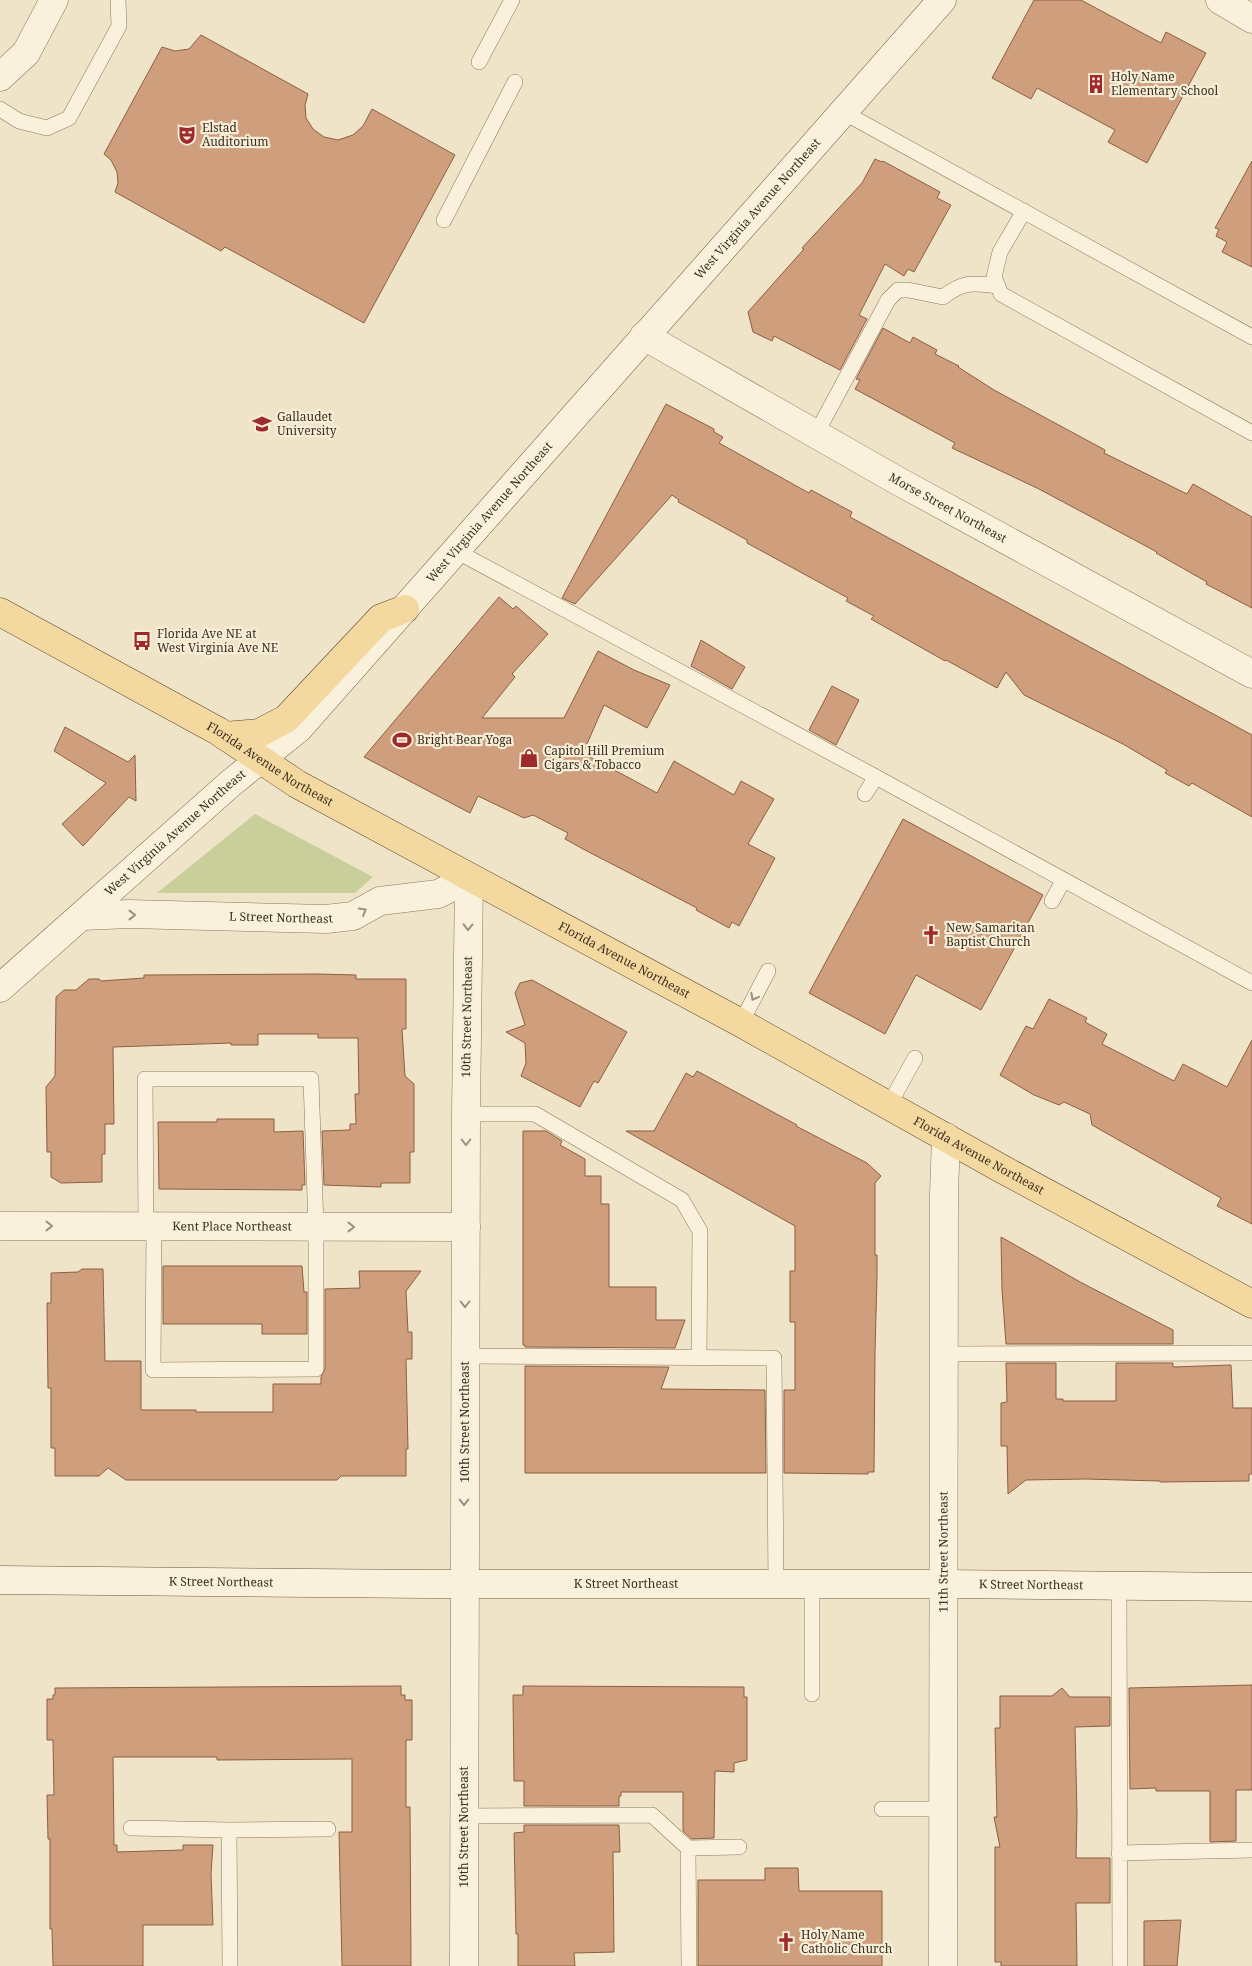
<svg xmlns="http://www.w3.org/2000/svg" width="1252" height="1966" font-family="'Noto Serif',serif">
<rect width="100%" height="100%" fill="#f0e4c8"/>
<path fill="#c9cf9b" d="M255 814 373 877 355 893H157Z"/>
<path fill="#cf9f7d" stroke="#8d5f41" d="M1034 0H1081L1161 43 1166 32 1206 53 1147 163 1108 142 1115 130 1037 88 1031 99 992 78Z
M201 35 308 94 305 105 306 118 313 129 324 137 338 140 353 135 363 126 372 109 455 155 364 323 225 247 221 251 115 192 118 183 117 172 111 160 104 154 162 47 175 51 189 49Z
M875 159 882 162 883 161 940 192 937 198 951 205 914 272 908 269 904 276 885 264 859 315 867 319 840 370 774 336 772 341 753 332 748 312 804 249 802 248 862 183Z
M1252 161V267L1222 252 1227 242 1216 236 1219 229 1215 228Z
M883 328 910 343 913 337 937 350 935 354 959 366 958 367 994 390 1105 450 1104 453 1187 494 1193 484 1252 517V608L1206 584 1207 582 1156 553 1157 552 1037 488 952 448 955 443 855 389 860 380 856 379Z
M666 404 714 429V432L723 437 719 443 809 493 811 490 852 512 850 517 1252 735V817L1192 783 1189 786 1165 773 1167 770 1123 744 1024 695 1006 672 997 688 946 660 945 661 871 619 874 616 846 601 848 598 747 543V540L678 502 679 500 672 495 575 604 562 598Z
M499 597 513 609 516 606 548 634 512 674 515 677 482 718H564L598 651 634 670 670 685 647 728 604 705 583 753 657 793 674 761 734 795 741 781 774 799 748 844 775 858 739 926 732 922 729 928 696 910 697 908 583 849 565 839 568 833 533 815 524 818 478 796 470 813 364 757Z
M701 640 745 667 732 689 691 666Z
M832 686 859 700 836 745 809 730Z
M65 727 128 762 135 755 136 801 129 797 83 846 62 824 106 783 54 751Z
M903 819 1043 895 981 1010 916 975 885 1034 809 993Z
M317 974 356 975V979H406V1029H402L405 1076 414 1084V1152H410V1183H381V1187L324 1185 322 1131 350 1130V1124H356L355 1094H359L358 1038H318V1034H258V1045H231V1043L113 1047 114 1124H105V1154H102V1182L61 1183 51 1177V1152H47L46 1087 55 1076 56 997 64 990H76L89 979H99L101 981 144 978V975Z
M532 980 627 1032 598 1083 594 1081 580 1107 521 1076 526 1063 525 1043 506 1032 525 1025 515 993 520 983Z
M1049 999 1087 1018 1085 1022 1107 1034 1102 1044 1174 1081 1183 1064 1227 1087 1252 1040V1224L1217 1206 1221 1198 1092 1125 1090 1114 1064 1102 1059 1105 1034 1095 1000 1075 1026 1026 1033 1029Z
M697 1071 797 1125 796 1126 867 1163 881 1176 875 1183V1255H877V1277L875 1352 874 1472H868V1474L784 1473V1390H795V1322H790V1271H795V1226L626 1131H654L686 1073 693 1077Z
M217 1119H274V1132L303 1131 305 1185H302V1190L159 1189 158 1122H217Z
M523 1131H546L562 1141 560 1145 585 1159V1176H601V1204H609V1287H656V1320H685L675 1348 525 1347V1345H523Z
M1001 1237 1082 1283 1173 1330V1344H1006L1002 1290Z
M163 1266H302L304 1292H307V1334H262V1324H163Z
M82 1269H103L105 1361H141V1410H196V1412H273V1384H321V1377L325 1369V1289L360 1288 359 1271H421L406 1291 408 1332H412V1359H406L408 1449H406V1476H341L337 1480H126L108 1468 99 1476H55V1448H51V1388H48L47 1303H51V1273L78 1272Z
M1006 1363H1056V1399H1063V1401H1116V1363H1173V1367L1231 1365 1233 1408H1252V1474H1249V1481L1160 1482V1481L1086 1479 1026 1480 1008 1494 1007 1446H1001V1403L1007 1402Z
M525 1366 669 1367 661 1389 765 1390 766 1473H525Z
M1252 1685V1790H1236V1841L1210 1842V1791H1156V1788L1130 1789 1129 1688Z
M401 1686V1695H405V1700H412V1740H406V1807H410L411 1966H342L339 1832H352V1759L217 1760V1757H113L114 1845H117V1852L183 1850V1845H213L211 1874 213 1925H143V1966H53L52 1929H50V1839H48L47 1795H54L53 1740H47V1699H53V1695H55V1688Z
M523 1686 744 1687V1697H747V1760L734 1763V1772L715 1771 714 1838 692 1839 683 1831V1792H621V1796H619V1806H524V1781H514L513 1695H523Z
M1062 1688 1070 1697H1110V1726L1075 1727 1077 1814 1076 1858H1110V1903H1076L1077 1966H1001V1962H995V1847H1000L994 1817H997L995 1728H1000V1696H1052Z
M524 1825H619L620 1852H613L614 1952 574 1953 575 1966H518V1934H516L514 1833 524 1832Z
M765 1868H798L799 1891H882V1966H698V1880H765Z
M1181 1920 1177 1966H1144V1921Z"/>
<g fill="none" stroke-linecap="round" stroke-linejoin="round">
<g stroke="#8d765c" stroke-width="16">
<path id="lane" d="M479 62 512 0
M0 109 19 121 47 128 69 118 119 26 118 0
M843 112 1252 337
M1024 211 1000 252 994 277 1001 294 1252 433
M444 220 515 82
M816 434 888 300 898 290H908L943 297C964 281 971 283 998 286
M456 551 876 777 1252 983
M865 794 876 777
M1052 901 1063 881
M741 1023 768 971
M889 1105 915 1058
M466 1114H535L682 1200 700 1231 699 1358
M146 1226 145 1079H311L316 1227V1369L153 1370 154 1226
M944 1354 1252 1353
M465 1356 774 1358 776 1584
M812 1584V1694
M1119 1586 1120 1966
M882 1809H943
M464 1816 652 1815 688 1848
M131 1828 229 1830 230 1966
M229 1830 328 1829
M1119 1853 1252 1850
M689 1966 688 1848 739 1847"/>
</g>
<g stroke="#8d765c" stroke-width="29">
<g id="street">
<path d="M1220 0 1252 19"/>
<path d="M0 77 26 53 54 0"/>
<path id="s1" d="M644 336 898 481 1252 674"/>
<path id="s2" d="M83 916 129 914 326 919 353 916 380 901 438 894 469 878 466 1114 464 1966"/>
<path id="s3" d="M0 1226 466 1227"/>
<path id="s4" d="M943 1966 944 1194 946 1137"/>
</g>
</g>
<g stroke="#6f573f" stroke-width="29">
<g id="secondary">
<path id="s5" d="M0 988 231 783 299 728 942 0"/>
<path id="s6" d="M0 1580 427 1584H943L1252 1587"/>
</g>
</g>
<g stroke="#5b4430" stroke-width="29">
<g id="primary">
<path id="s7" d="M0 612 218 731 297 784 741 1023 1002 1169 1252 1304"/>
<path d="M225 736 259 733 286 719 381 618 405 609"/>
</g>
</g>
<use href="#lane" stroke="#faf1dc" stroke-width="15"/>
<use href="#street" stroke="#faf1dc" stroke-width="28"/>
<use href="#secondary" stroke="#faf1dc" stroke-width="28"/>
<use href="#primary" stroke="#f3d9a0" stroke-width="28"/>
</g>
<defs><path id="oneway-chevron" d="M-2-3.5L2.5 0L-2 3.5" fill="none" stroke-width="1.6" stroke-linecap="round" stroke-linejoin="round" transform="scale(1.25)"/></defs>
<g stroke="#9c907e">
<use href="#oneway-chevron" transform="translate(363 911) rotate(-30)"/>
<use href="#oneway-chevron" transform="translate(132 915)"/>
<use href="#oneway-chevron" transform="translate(468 927) rotate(91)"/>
<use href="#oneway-chevron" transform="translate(754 997) rotate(118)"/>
<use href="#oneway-chevron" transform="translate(466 1142) rotate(90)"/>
<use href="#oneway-chevron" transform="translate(49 1226)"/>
<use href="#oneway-chevron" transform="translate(351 1227)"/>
<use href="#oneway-chevron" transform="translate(465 1304) rotate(90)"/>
<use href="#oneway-chevron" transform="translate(464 1502) rotate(90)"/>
</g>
<defs>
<g id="building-bare" transform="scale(1.5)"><path d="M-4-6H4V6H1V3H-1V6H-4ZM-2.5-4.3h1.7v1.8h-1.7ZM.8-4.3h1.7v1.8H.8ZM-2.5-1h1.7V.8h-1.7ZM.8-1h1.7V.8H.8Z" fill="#9e2a2b" stroke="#f7eed8" stroke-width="2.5" paint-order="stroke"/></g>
<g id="theatre-bare" transform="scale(1.5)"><path d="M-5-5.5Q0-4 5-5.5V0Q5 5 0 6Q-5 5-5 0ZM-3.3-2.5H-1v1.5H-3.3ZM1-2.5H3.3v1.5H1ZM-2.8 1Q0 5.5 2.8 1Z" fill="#9e2a2b" stroke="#f7eed8" stroke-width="2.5" paint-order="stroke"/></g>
<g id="university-bare" transform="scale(1.5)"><path d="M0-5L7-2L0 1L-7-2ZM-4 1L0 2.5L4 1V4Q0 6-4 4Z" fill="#9e2a2b" stroke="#f7eed8" stroke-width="2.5" paint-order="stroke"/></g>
<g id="bus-bare" transform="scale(1.5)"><path d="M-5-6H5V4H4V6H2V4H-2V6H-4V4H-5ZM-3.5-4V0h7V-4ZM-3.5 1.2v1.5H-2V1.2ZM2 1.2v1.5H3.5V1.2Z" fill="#9e2a2b" stroke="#f7eed8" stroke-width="2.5" paint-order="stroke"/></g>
<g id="stadium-bare" transform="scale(1.5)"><path d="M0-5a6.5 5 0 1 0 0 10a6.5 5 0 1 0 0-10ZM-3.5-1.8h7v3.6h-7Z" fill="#9e2a2b" stroke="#f7eed8" stroke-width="2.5" paint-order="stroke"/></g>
<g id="shop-bare" transform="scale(1.5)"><path d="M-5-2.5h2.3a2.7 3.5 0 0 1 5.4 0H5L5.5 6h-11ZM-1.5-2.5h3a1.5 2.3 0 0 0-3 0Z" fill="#9e2a2b" stroke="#f7eed8" stroke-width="2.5" paint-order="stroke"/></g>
<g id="church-bare" transform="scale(1.5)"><path d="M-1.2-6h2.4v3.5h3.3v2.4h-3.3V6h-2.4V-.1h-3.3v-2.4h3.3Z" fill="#9e2a2b" stroke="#f7eed8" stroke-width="2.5" paint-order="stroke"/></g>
</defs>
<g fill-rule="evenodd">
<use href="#building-bare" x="1096" y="84"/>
<use href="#theatre-bare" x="187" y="135"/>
<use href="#university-bare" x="262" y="424"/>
<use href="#bus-bare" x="142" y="641"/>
<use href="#stadium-bare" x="402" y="740"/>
<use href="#shop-bare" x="529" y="758"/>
<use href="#church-bare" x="931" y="935"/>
<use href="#church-bare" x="786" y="1942"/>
</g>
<g text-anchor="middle" stroke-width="4.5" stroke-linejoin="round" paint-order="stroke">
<g font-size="12" fill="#3d2e20" stroke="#f7eed8" text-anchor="start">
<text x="1111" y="81">Holy Name<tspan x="1111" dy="14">Elementary School</tspan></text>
<text x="202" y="132">Elstad<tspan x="202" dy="14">Auditorium</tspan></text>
<text x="277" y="421">Gallaudet<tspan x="277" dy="14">University</tspan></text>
<text x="157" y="638">Florida Ave NE at<tspan x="157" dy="14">West Virginia Ave NE</tspan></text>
<text x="417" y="744">Bright Bear Yoga</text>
<text x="544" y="755">Capitol Hill Premium<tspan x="544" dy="14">Cigars &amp; Tobacco</tspan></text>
<text x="946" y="932">New Samaritan<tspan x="946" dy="14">Baptist Church</tspan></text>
<text x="801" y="1939">Holy Name<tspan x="801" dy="14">Catholic Church</tspan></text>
</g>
<g font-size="12" fill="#3d2e20" stroke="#f7eed8">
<text dy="4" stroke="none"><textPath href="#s5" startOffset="1089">West Virginia Avenue Northeast</textPath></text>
<text dy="4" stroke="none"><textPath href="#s1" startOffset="349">Morse Street Northeast</textPath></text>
<text dy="4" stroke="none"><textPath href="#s5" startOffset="684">West Virginia Avenue Northeast</textPath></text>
<text dy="4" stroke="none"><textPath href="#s7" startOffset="310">Florida Avenue Northeast</textPath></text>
<text dy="4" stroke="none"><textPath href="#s5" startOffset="234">West Virginia Avenue Northeast</textPath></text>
<text dy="4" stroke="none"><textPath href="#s2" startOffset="198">L Street Northeast</textPath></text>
<text dy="4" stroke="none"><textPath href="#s7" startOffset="715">Florida Avenue Northeast</textPath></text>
<text transform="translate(467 1017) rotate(-89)" y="4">10th Street Northeast</text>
<text dy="4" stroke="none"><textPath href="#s7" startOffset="1120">Florida Avenue Northeast</textPath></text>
<text dy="4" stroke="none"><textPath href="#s3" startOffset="232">Kent Place Northeast</textPath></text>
<text transform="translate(465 1422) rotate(-90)" y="4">10th Street Northeast</text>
<text dy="4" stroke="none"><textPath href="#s4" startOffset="414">11th Street Northeast</textPath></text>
<text dy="4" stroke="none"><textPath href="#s6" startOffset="221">K Street Northeast</textPath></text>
<text dy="4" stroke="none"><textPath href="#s6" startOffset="626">K Street Northeast</textPath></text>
<text dy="4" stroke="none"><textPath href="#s6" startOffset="1031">K Street Northeast</textPath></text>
<text transform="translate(464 1827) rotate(-90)" y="4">10th Street Northeast</text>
</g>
</g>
</svg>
